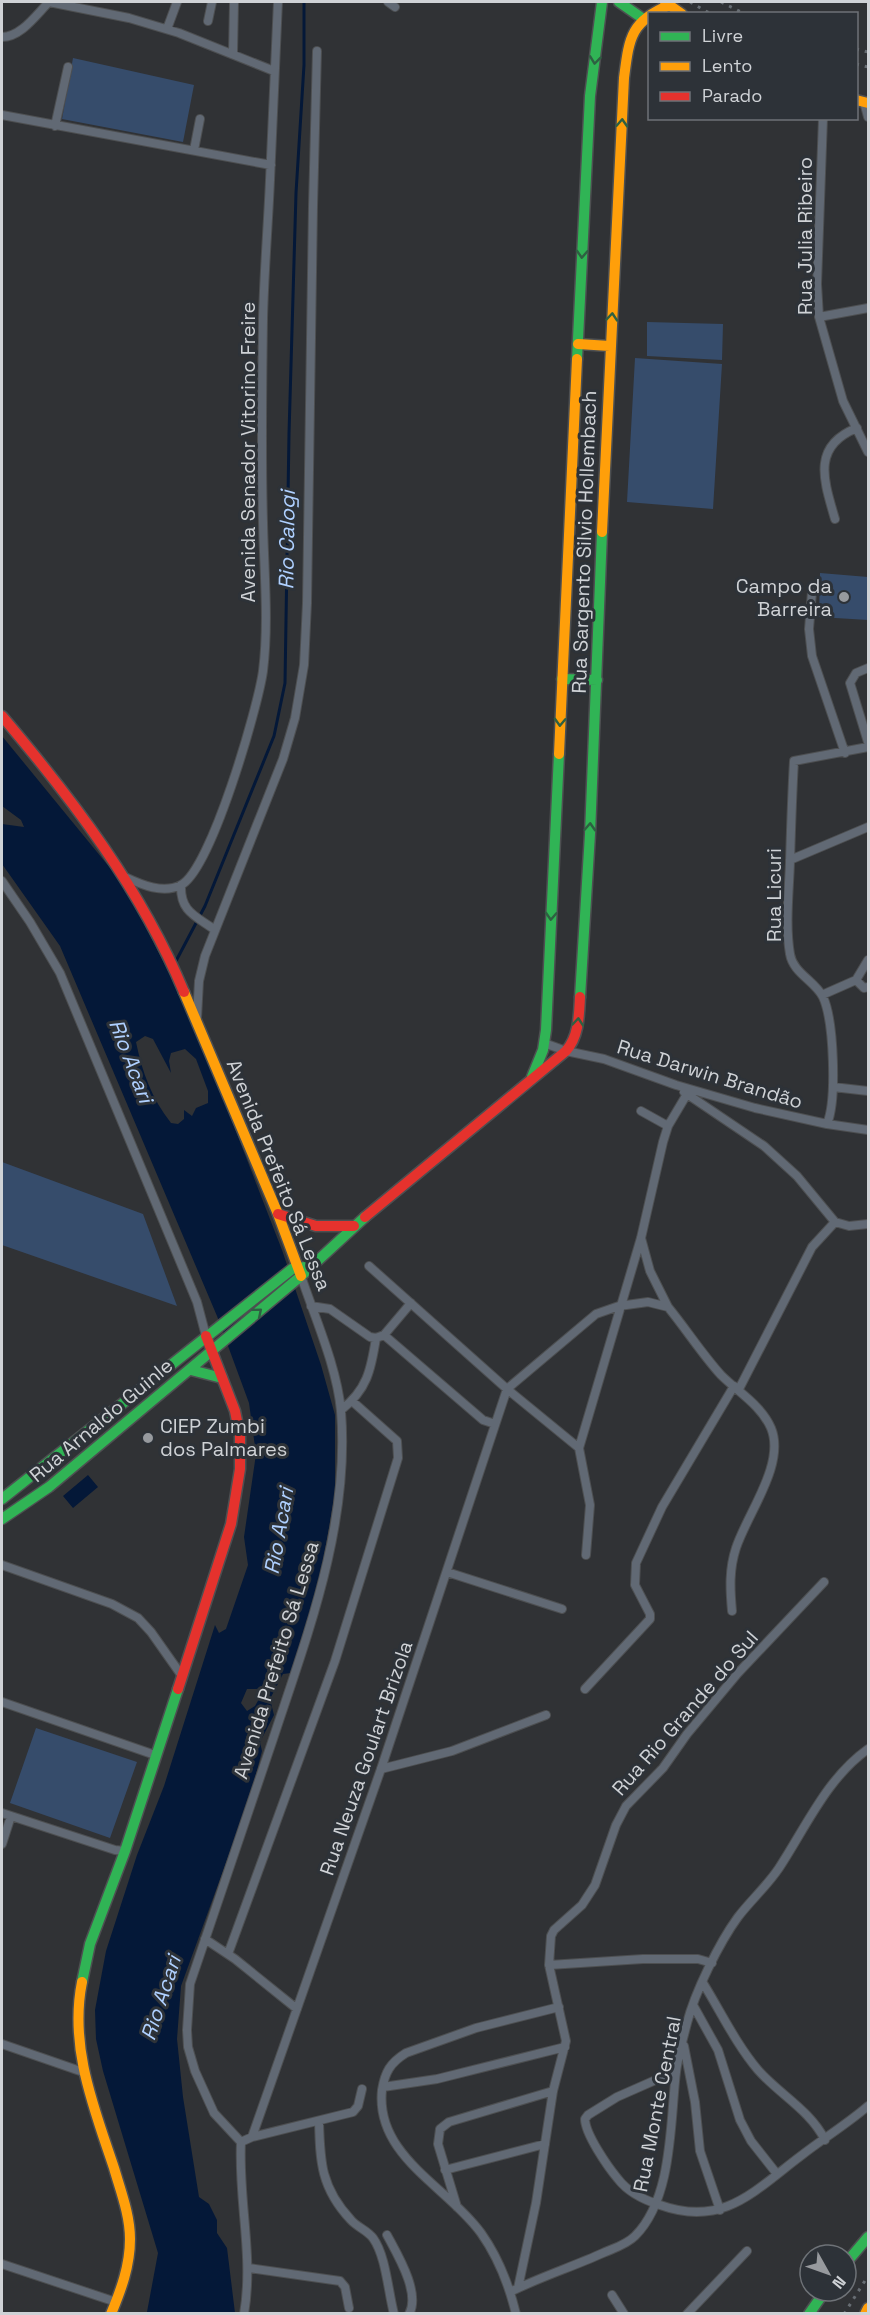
<svg xmlns="http://www.w3.org/2000/svg" width="870" height="2315" font-family="'Space Grotesk',sans-serif">
<rect width="100%" height="100%" fill="#303235"/>
<path fill="#364c6b" d="M73 58 194 85 183 142 62 119Z
M647 322 723 324 722 360 647 356Z
M635 358 722 364 713 509 627 502Z
M820 573 868 577V620L819 617Z
M2 1162 143 1214 177 1306 2 1245Z
M36 1728 137 1762 110 1838 10 1803Z"/>
<path fill="#041838" fill-rule="evenodd" d="M2 736 124 885 169 973 216 1080 282 1250 321 1365 335 1415V1493L317 1596 291 1673 283 1674 270 1699 274 1715 260 1742 262 1751 250 1797 181 1986 177 2039 183 2097 199 2197 209 2204 217 2220V2233L227 2248 235 2313 147 2312 158 2253 103 2071 96 2039 95 2010 106 1951 137 1855 164 1786 215 1625 219 1633 226 1629 248 1565 244 1537 256 1454 249 1403 217 1316 60 946 2 864V824L24 827 21 820 2 806ZM145 1036 153 1039 171 1073 169 1061 171 1053 185 1049 196 1059 208 1091V1103L196 1108 192 1116 184 1110V1119L178 1124 171 1123C152 1099 142 1072 136 1042ZM247 1689H257L259 1699 255 1706 247 1711 241 1703ZM249 1730H253C255 1742 256 1747 247 1754L245 1753V1741Z
M88 1475 98 1487 73 1508 63 1496Z"/>
<g fill="none" stroke-linecap="round" stroke-linejoin="round">
<path stroke="#041838" stroke-width="3" d="M176 961 205 906 274 736 285 683 289 434 296 193 304 65V2"/>
<g stroke="#4d4f51" stroke-width="10">
<path id="street" d="M49 2 129 18 179 33 274 71
M388 2 395 7
M208 21 212 2
M167 29 177 2
M2 37C21 37 36 15 49 2
M233 54 234 2
M864 102 868 117
M2 115 271 165
M823 118 817 284 819 317 843 401 868 452
M55 126 68 67
M194 150 200 119
M819 317 868 308
M835 519C824 481 811 446 857 428
M812 592 809 629 812 656 845 753
M868 668 856 673 850 683 868 742
M790 860 868 827
M125 877C142 885 163 894 181 885 211 870 258 707 263 671 269 623 264 571 263 522 261 454 262 387 263 319 264 273 268 226 270 180 273 120 275 61 278 2
M2 881 30 922 60 973 197 1302 206 1336
M181 885C180 912 196 916 215 930
M856 980 868 960
M822 995 856 980 864 988 868 987
M197 1018 199 981 205 956 283 759 295 718 304 665 307 603 313 206 317 51
M544 1043 566 1051 604 1059 676 1085 755 1108 827 1124 868 1130
M833 1087 868 1091
M684 1092 764 1146 797 1176 835 1222 849 1226 868 1224
M641 1111 668 1126
M827 1124C837 1100 834 1021 823 997 815 981 793 973 790 954 785 925 789 892 790 862 791 828 792 795 794 761L868 747
M369 1266 507 1389 579 1448
M311 1306 330 1309 370 1337 376 1338 384 1335 411 1303
M668 1307C686 1329 702 1354 721 1375 738 1392 761 1405 771 1428 786 1464 747 1514 736 1548 729 1569 730 1589 732 1611
M384 1335 483 1420 495 1424
M739 1389 812 1247 835 1222
M341 1410C367 1390 371 1370 376 1338
M586 1555 590 1505 579 1448 641 1238 663 1142 668 1126 687 1094
M2 1565 112 1604 138 1618 151 1632 182 1676
M447 1572 562 1609
M585 1689 650 1619V1614L635 1585 636 1563 662 1507 734 1386
M2 1702 155 1755
M381 1769 452 1751 546 1715
M2 1813 115 1850 125 1851
M2 1844 11 1816
M205 1939 235 1959 297 2009
M228 1954 335 1661 398 1458 397 1441 352 1401
M549 1965 643 1959H698L712 1963
M703 1983C721 2012 736 2044 758 2070 779 2094 810 2110 825 2140
M693 2005 718 2050 740 2120 751 2141 777 2174
M2 2044 83 2072
M684 2046 695 2102 700 2151 720 2210
M676 2071 617 2097 588 2115 585 2119C585 2134 608 2167 618 2179 628 2192 644 2200 660 2205 724 2228 755 2190 802 2155 824 2138 847 2124 868 2106
M383 2087 437 2079 565 2047
M319 2121C320 2162 321 2188 351 2220 357 2227 367 2230 373 2238 386 2256 388 2291 394 2314
M252 2137 381 1769 507 1389 596 1314 619 1306 648 1302 668 1307 650 1271 641 1238
M241 2142 252 2137 353 2112 358 2106 362 2089
M445 2170 545 2144
M457 2207 438 2144 440 2129 449 2122 553 2091
M387 2235C397 2254 421 2293 409 2314
M2 2264 116 2302
M249 2268 340 2281 345 2287 349 2308
M518 2288 536 2203 553 2091 566 2041 549 1965 551 1936 554 1930 582 1905 595 1885 616 1825 626 1806 663 1768 687 1734 738 1673 824 1582
M510 2292C540 2277 572 2267 603 2253 614 2248 626 2245 635 2236 673 2198 670 2122 676 2072 678 2056 683 2039 687 2023 695 1992 719 1943 738 1917 751 1900 767 1886 779 1868 806 1827 827 1778 868 1749
M612 2295 624 2314
M244 2314C254 2256 238 2200 241 2142L214 2113 195 2071 188 2047 187 2030 190 1984C218 1903 245 1821 273 1739 308 1633 350 1524 341 1411 337 1367 315 1318 301 1276
M516 2314C509 2285 498 2257 481 2233 448 2187 375 2156 382 2090 385 2072 390 2063 406 2053L476 2028 559 2007
M687 2314 747 2251"/>
</g>
<g stroke="#4d4f51" stroke-width="13">
<path id="fast" d="M619 2 642 18
M577 359 590 96 602 2
M562 679 597 680
M580 997 590 834 602 532
M532 1077 543 1050 546 1030 559 754
M191 1370 222 1378
M2 1499 292 1269 305 1267
M2 1519 49 1487 301 1276 365 1217
M82 1982 90 1944 125 1851 178 1689
M846 2263 868 2237
M809 2314 825 2291"/>
</g>
<g stroke="#4d4f51" stroke-width="13">
<path id="slow" d="M665 2 682 14
M856 100 868 103
M578 344 610 346
M602 532 624 78C629 39 630 21 670 5
M559 754 577 359
M184 992 278 1214 301 1276
M82 1982C69 2047 94 2108 114 2168 121 2192 130 2215 130 2239 130 2266 121 2290 111 2314
M865 2314 868 2308"/>
</g>
<g stroke="#4d4f51" stroke-width="13">
<path id="jam" d="M2 716C73 800 141 889 184 992
M278 1214 316 1226H354
M365 1217 566 1051C579 1036 579 1016 580 997
M178 1689 231 1524 240 1469V1436L235 1411 206 1336"/>
</g>
<use href="#street" stroke="#616974" stroke-width="8"/>
<use href="#fast" stroke="#30b455" stroke-width="10"/>
<use href="#slow" stroke="#ff9f0a" stroke-width="10"/>
<use href="#jam" stroke="#e5322d" stroke-width="10"/>
<path stroke="#676d73" stroke-width="3" stroke-dasharray="3 6" stroke-linecap="butt" d="M690 2 711 14
M721 2 745 14
M856 49 868 52
M856 64 868 67
M844 2314 868 2276"/>
</g>
<defs><path id="oneway-chevron" d="M-2-3.5L2.5 0L-2 3.5" fill="none" stroke-width="1.6" stroke-linecap="round" stroke-linejoin="round" transform="scale(1.5)"/></defs>
<g stroke="#2e6042">
<use href="#oneway-chevron" transform="translate(595 60) rotate(97)"/>
<use href="#oneway-chevron" transform="translate(622 123) rotate(-87)"/>
<use href="#oneway-chevron" transform="translate(582 254) rotate(93)"/>
<use href="#oneway-chevron" transform="translate(612 317) rotate(-85)"/>
<use href="#oneway-chevron" transform="translate(560 722) rotate(92)"/>
<use href="#oneway-chevron" transform="translate(590 827) rotate(-87)"/>
<use href="#oneway-chevron" transform="translate(551 916) rotate(93)"/>
<use href="#oneway-chevron" transform="translate(578 1022) rotate(-85)"/>
<use href="#oneway-chevron" transform="translate(258 1312) rotate(-40)"/>
</g>
<g fill="#979a9e" stroke="#2d3238" stroke-width="2">
<circle cx="844" cy="597" r="6"/>
<circle cx="148" cy="1438" r="6"/>
</g>
<g text-anchor="middle" stroke-width="6" stroke-linejoin="round" paint-order="stroke">
<g font-size="20" fill="#cfd2d6" stroke="#2d3238">
<text transform="translate(805 236) rotate(-90)" y="7">Rua Julia Ribeiro</text>
<text transform="translate(248 452) rotate(-90)" y="7">Avenida Senador Vitorino Freire</text>
<text transform="translate(584 542) rotate(-88)" y="7">Rua Sargento Silvio Hollembach</text>
<text transform="translate(774 895) rotate(-90)" y="7">Rua Licuri</text>
<text transform="translate(710 1074) rotate(17)" y="7">Rua Darwin Brandão</text>
<text transform="translate(279 1175) rotate(68)" y="7">Avenida Prefeito Sá Lessa</text>
<text transform="translate(101 1420) rotate(-40)" y="7">Rua Arnaldo Guinle</text>
<text transform="translate(276 1660) rotate(-73)" y="7">Avenida Prefeito Sá Lessa</text>
<text transform="translate(685 1713) rotate(-49)" y="7">Rua Rio Grande do Sul</text>
<text transform="translate(366 1758) rotate(-71)" y="7">Rua Neuza Goulart Brizola</text>
<text transform="translate(657 2104) rotate(-79)" y="7">Rua Monte Central</text>
</g>
<g font-size="20" fill="#cfd2d6" stroke="#2d3238" text-anchor="end">
<text x="832" y="593">Campo da<tspan x="832" dy="23">Barreira</tspan></text>
<text x="160" y="1433" text-anchor="start">CIEP Zumbi<tspan x="160" dy="23">dos Palmares</tspan></text>
</g>
<g font-size="21" font-style="italic" fill="#afd0ff" stroke="#2d3238">
<text transform="translate(287 540) rotate(-89)" y="7">Rio Calogi</text>
<text transform="translate(131 1061) rotate(69)" y="7">Rio Acari</text>
<text transform="translate(279 1531) rotate(-80)" y="7">Rio Acari</text>
<text transform="translate(161 1998) rotate(-72)" y="7">Rio Acari</text>
</g>
</g>
<rect width="870" height="2315" fill="none" stroke="#cfd2d6" stroke-width="6"/>
<rect x="648" y="12" width="210" height="108" fill="#2d3238" stroke="#6e7277" stroke-width="1.5"/>
<rect x="660" y="32" width="30" height="9" fill="#30b455" stroke="#6e7277" stroke-width="1.5"/>
<text x="702" y="42" font-size="18" fill="#cfd2d6">Livre</text>
<rect x="660" y="62" width="30" height="9" fill="#ff9f0a" stroke="#6e7277" stroke-width="1.5"/>
<text x="702" y="72" font-size="18" fill="#cfd2d6">Lento</text>
<rect x="660" y="92" width="30" height="9" fill="#e5322d" stroke="#6e7277" stroke-width="1.5"/>
<text x="702" y="102" font-size="18" fill="#cfd2d6">Parado</text>
<g transform="translate(828 2273) rotate(130)"><circle r="28" fill="#2d3238" stroke="#6e7277" stroke-width="1.5"/>
<path d="M0-4.5L10 22L0 15L-10 22Z" fill="#979a9e"/>
<text y="-9" font-size="16" font-weight="bold" text-anchor="middle" fill="#cfd2d6">N</text>
</g>
</svg>
